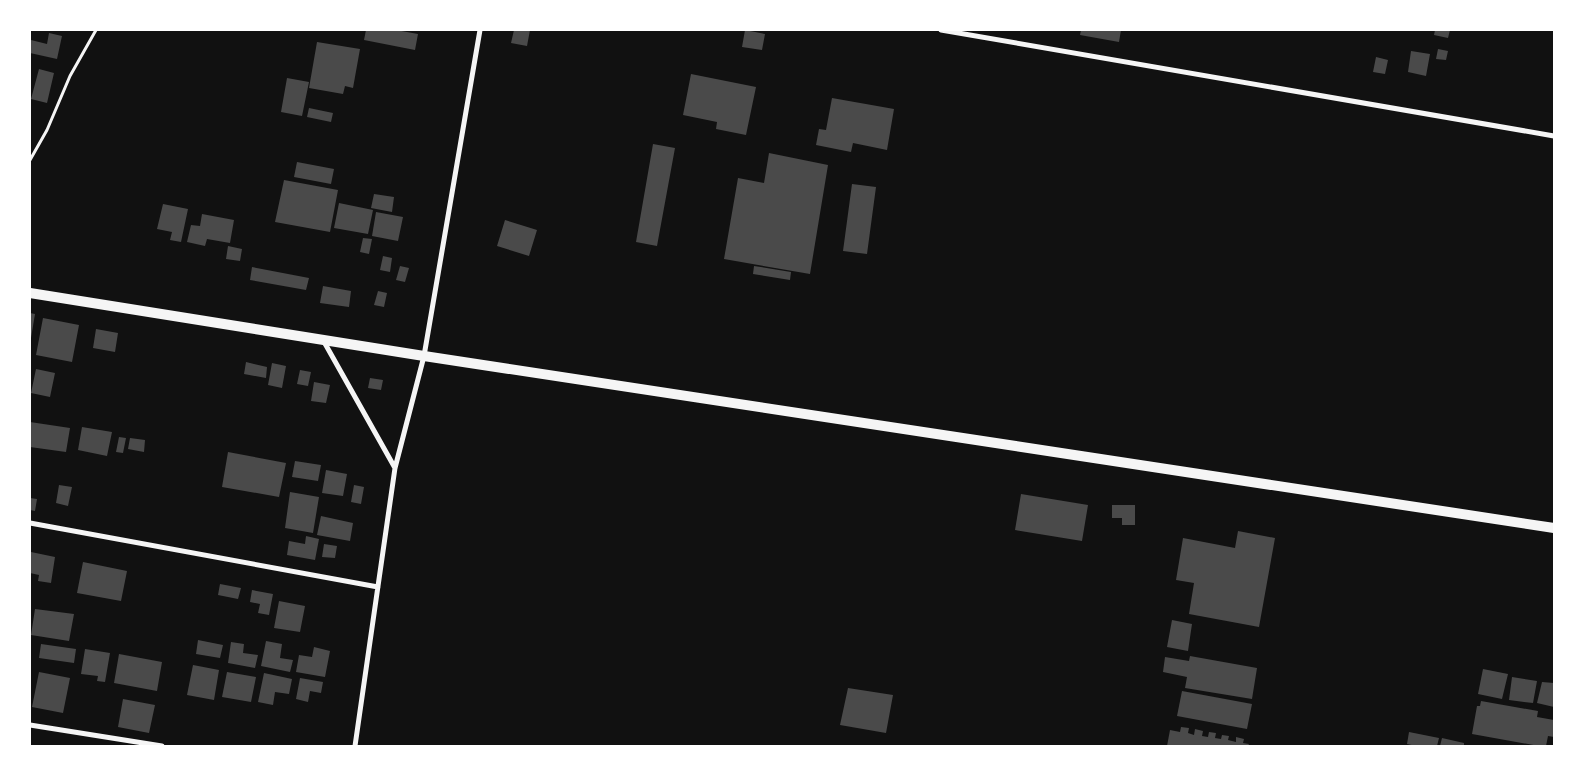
<svg xmlns="http://www.w3.org/2000/svg" width="1584" height="776" font-family="Spectral,serif">
<rect width="100%" height="100%" fill="#111"/>
<path fill="#4a4a4a" d="M366 30H396L418 34 415 50 364 40Z
M514 30H530L527 46 511 43Z
M745 30 765 34 762 50 742 47Z
M1081 30H1121L1119 42 1080 35Z
M1435 30H1450L1448 38 1434 35Z
M49 33 62 36 57 59 30 53 31 40 47 44Z
M317 42 360 49 353 88 345 86 343 94 309 88Z
M1438 49 1448 51 1446 60 1436 59Z
M1411 51 1430 54 1426 76 1408 72Z
M1376 57 1388 60 1385 74 1373 72Z
M39 69 54 73 47 103 31 99Z
M691 74 756 87 746 135 716 129 717 122 683 115Z
M287 78 309 82 302 116 281 112Z
M832 98 894 109 887 150 853 143 851 152 816 145 819 129 826 130Z
M309 108 333 113 331 122 307 117Z
M653 144 675 148 657 246 636 242Z
M769 153 828 165 810 274 724 259 738 178 764 183Z
M297 162 334 169 331 184 294 177Z
M284 180 338 190 330 232 275 222Z
M852 184 876 187 867 254 843 251Z
M374 194 394 197 392 212 371 208Z
M339 203 373 210 368 234 334 228Z
M163 204 188 209 181 242 170 240 172 232 157 229Z
M376 212 403 217 398 241 372 236Z
M202 214 234 220 230 243 207 239 205 246 187 242 191 225 200 226Z
M505 220 537 230 529 256 497 246Z
M363 238 372 239 369 254 360 252Z
M228 246 242 249 240 261 226 259Z
M383 256 392 258 390 272 380 270Z
M400 266 409 268 405 282 396 280Z
M754 266 791 272 790 280 753 274Z
M252 267 309 278 306 290 250 280Z
M323 286 351 291 349 307 320 303Z
M378 291 387 293 384 307 374 305Z
M30 313 35 314 31 338H30Z
M43 318 79 325 72 362 36 355Z
M96 329 118 333 115 352 93 348Z
M246 362 267 367 266 378 244 374Z
M272 363 286 366 282 388 268 385Z
M36 369 55 373 50 397 31 393Z
M300 370 311 372 308 386 297 384Z
M370 378 383 380 381 390 368 388Z
M314 382 330 385 326 403 311 401Z
M30 422 70 428 66 452 30 447Z
M82 427 112 432 107 456 78 450Z
M119 437 126 438 123 453 116 452Z
M130 438 145 440 144 452 128 449Z
M228 452 286 463 279 497 222 487Z
M295 461 321 465 318 481 292 477Z
M326 470 347 474 343 496 322 493Z
M59 485 72 487 68 506 56 503Z
M354 485 364 487 361 504 351 502Z
M290 492 319 497 313 533 285 528Z
M1021 494 1088 505 1082 541 1015 530Z
M30 498 37 499 35 511 30 510Z
M1112 505H1135V525H1122V518H1112Z
M321 516 353 523 350 541 317 535Z
M1238 531 1275 538 1259 627 1189 614 1194 583 1176 580 1183 538 1235 548Z
M306 536 319 539 315 560 287 555 289 541 305 544Z
M324 544 337 546 335 558 322 557Z
M31 552 55 557 51 583 38 581 39 575 30 573Z
M83 562 127 571 121 601 77 593Z
M220 584 241 588 238 599 218 595Z
M252 590 273 594 269 615 258 613 260 604 250 602Z
M279 601 305 606 300 632 274 628Z
M35 609 74 614 69 641 31 635Z
M1172 620 1192 624 1188 651 1167 647Z
M198 640 223 645 220 658 196 654Z
M266 641 282 644 280 658 293 660 290 672 261 666Z
M231 642 244 644 243 653 258 655 255 668 228 663Z
M41 644 76 649 74 663 39 658Z
M314 647 330 651 325 677 296 672 299 655 312 657Z
M85 649 110 653 105 682 97 681 98 676 81 674Z
M119 654 162 662 157 691 114 683Z
M1190 656 1257 668 1252 699 1185 688 1187 677 1163 672 1165 657 1189 661Z
M193 665 219 670 214 700 187 695Z
M1483 669 1508 674 1502 699 1478 694Z
M39 672 70 678 63 713 32 707Z
M227 672 256 677 251 702 222 697Z
M264 673 292 679 289 694 275 692 273 705 258 702Z
M1512 677 1537 681 1533 703 1509 700Z
M300 678 323 682 321 693 310 691 308 702 296 699Z
M1542 682 1554 683V707L1537 703Z
M848 688 893 695 886 733 840 725Z
M1182 691 1252 704 1247 729 1177 716Z
M123 699 155 705 149 733 118 727Z
M1481 701 1538 711 1537 717 1554 720V737L1548 736 1546 746H1539L1472 734 1477 706H1480Z
M1181 727 1189 728 1188 733 1194 735 1195 729 1203 731 1202 736 1208 737 1209 732 1216 733 1215 738 1221 739 1222 735 1229 736 1228 740 1236 742V737L1244 739 1243 743 1249 744 1248 746H1167L1170 730 1180 732Z
M1409 732 1439 738 1437 746H1416L1407 744Z
M1442 738 1464 743V746H1440Z"/>
<g fill="none" stroke-linecap="round" stroke-linejoin="round">
<path stroke="#f5f5f5" stroke-width="3" d="M30 160 47 130 70 76 96 30"/>
<path stroke="#f5f5f5" stroke-width="5" d="M941 30 1554 136
M323 340 395 468
M30 523 378 587
M30 725 162 746
M355 746 395 468 424 356 480 30"/>
<path stroke="#f5f5f5" stroke-width="10" d="M30 293 424 356 1554 528"/>
</g>
<rect width="1584" height="776" fill="none" stroke="#ffffff" stroke-width="62"/>
</svg>
